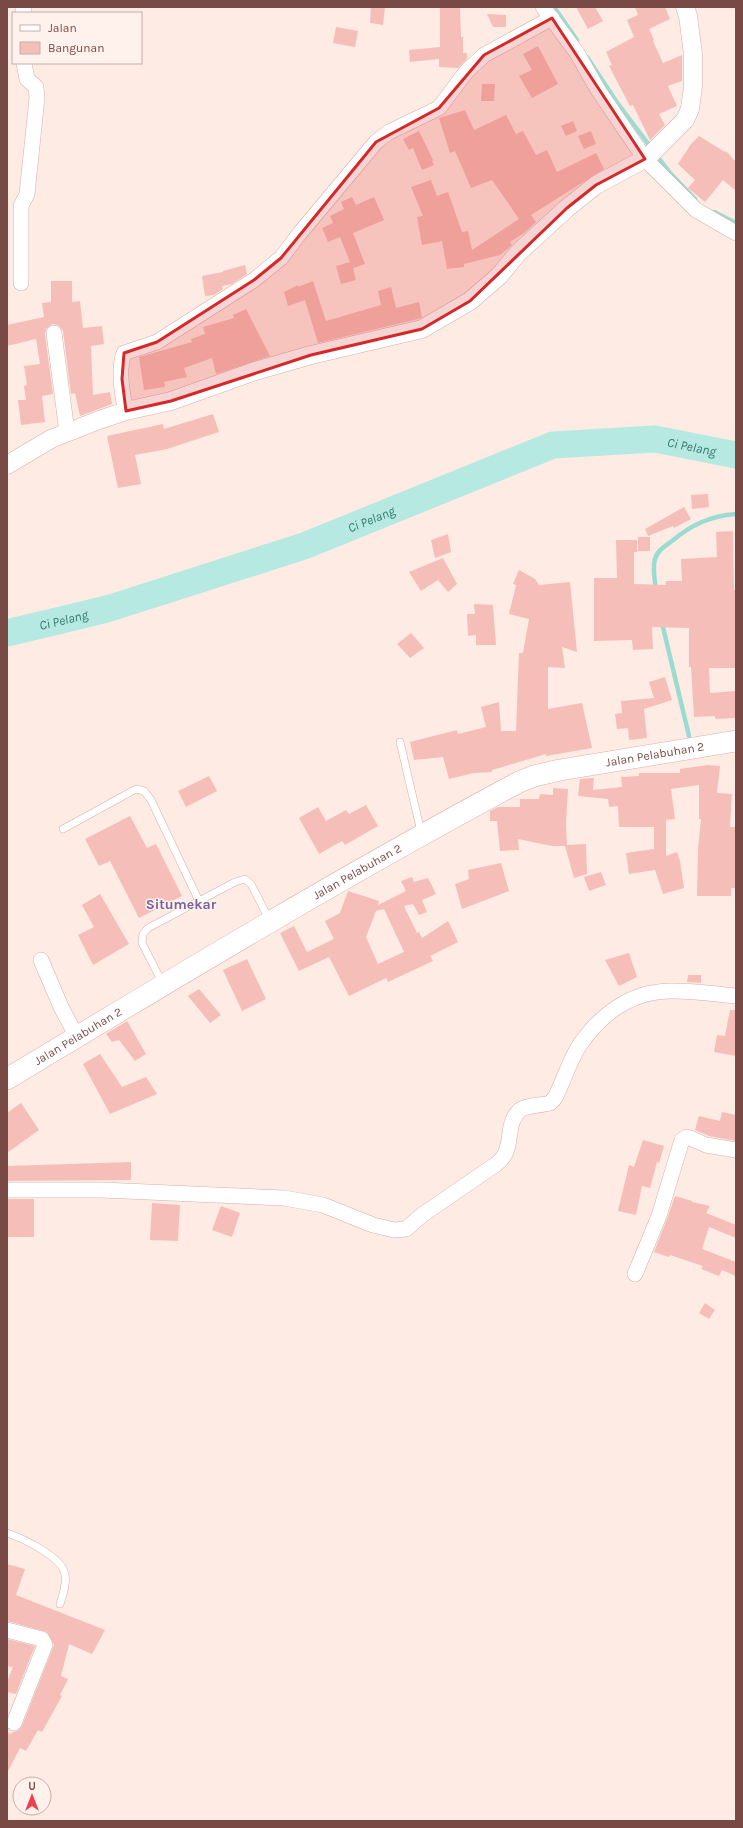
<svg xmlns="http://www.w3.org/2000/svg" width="743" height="1828" font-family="Karla,sans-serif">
<rect width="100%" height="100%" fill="#feebe3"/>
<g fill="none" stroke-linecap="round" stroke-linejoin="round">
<path stroke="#9bdcd2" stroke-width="4.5" d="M554 7 577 40
M587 57 616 101 652 149
M656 155 670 173 695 199
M714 212 736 223
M656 590C655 580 652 569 655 559 657 551 665 546 672 541 691 525 710 516 736 514
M662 623 689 736"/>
<path stroke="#b6e9e1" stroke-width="27" id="s1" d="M7 633 107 609 304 546 553 445 655 439 736 455"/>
</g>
<path fill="#f6beb8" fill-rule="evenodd" d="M371 7H385L383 25 370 23Z
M440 7H460L461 37H463V53H467V59L458 68 439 67V59L410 62 409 50 440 47Z
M576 7H595L603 21 588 29Z
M635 7H665L670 19 649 29 654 40 653 41 663 63 682 55V81L668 86 677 106 659 114 665 125 650 140 633 105 630 106 609 66 612 65 606 52 634 37 627 20 638 15Z
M487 14 506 15V27H493Z
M336 27 358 31 355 47 333 43Z
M538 46 558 84 532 98 519 76 532 70 523 54Z
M482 84H495L494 101H481Z
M465 110 474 130 506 115 516 134 523 131 536 155 547 150 557 172 596 153 604 169 531 215 536 222 524 233 510 242 512 245 500 255 464 264V267L447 269 442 241 422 245 417 217 423 216 411 187 431 180 437 196 448 192 462 232 468 231 472 250 519 219 492 180 471 188 455 151 450 153 439 118Z
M573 121 577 131 566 136 561 126Z
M419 131 433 160 432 161 434 165 422 170 413 148 409 150 403 139Z
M591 131 596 144 584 149 578 136Z
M699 136 725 152 726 151 736 162V191L723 180 705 202 688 188 695 180 678 164 691 144Z
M352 197 356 205 374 197 384 220 353 233 365 264 353 268 356 280 341 284 336 266 350 262 340 237 328 242 322 228 333 223 330 216 344 209 341 202Z
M245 265 247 274 232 284 222 286 223 289 214 295 205 296 202 276 223 272V271Z
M51 281H72V302L80 301 83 328 102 326 104 344 91 346 93 395 110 392 112 404 80 416 75 393 71 394 63 331 58 325 52 324 46 329 45 334 53 394 42 396 45 422 21 425 18 400H26L24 386 27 385 24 366 40 364 36 339 7 346V325L44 317 42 303 51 302Z
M313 281 326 321 381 305 378 291 391 287 396 308 419 302 422 317 418 319 318 343 305 300 288 306 284 292 298 285V287Z
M246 309 270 356 216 374 212 358 184 368 187 377 164 382 165 387 144 390 139 357 192 342 191 339 205 334 203 327 234 318 233 315Z
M213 414 219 432 167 449 135 455 141 484 118 488 107 436 163 424 164 429Z
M708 494 709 507 692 509 691 495Z
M684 507 691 519 674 528 673 526 648 536 645 529Z
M733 531 734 590H736V668H709L710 693 736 691V718L715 719V716L694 717 691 667H689V628L652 627 653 649 633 650 632 640 594 641V578H617L616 540H637V552H634V584L666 585V581H682L681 559 717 557 716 532Z
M448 534 451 552 435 558 431 540Z
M638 537H650V551H638Z
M443 558 457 584 448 592 438 580 421 591 409 572Z
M519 570 535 579 539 585 570 582 577 652 562 647 565 668 548 667V709L582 703 592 748 546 756V754L492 770V772L474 773 449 779 443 757 414 760 410 742 457 730 458 734 486 727 481 707 499 702 501 731H516L519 653H523L529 619 509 614 516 585 513 584Z
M474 604 493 605 496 645H476V635L468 636 467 614H475Z
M411 633 424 648 410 658 397 644Z
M665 677 672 700 644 709 647 738 629 740 628 728 617 729 615 714 622 713 621 701 654 698 649 682Z
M708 765 720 766 717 793 732 794 730 827H736V888H731V896H697L698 849 701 819H699V785L671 789 675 819 666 820V856L677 852 680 861 684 888 663 894 655 870 629 874 626 853 654 849V827H619L618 806 609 807 608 799 578 796 580 779 594 778 593 790 622 787 621 777 639 776V773H680V769Z
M209 776 217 791 186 807 178 791Z
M553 788 568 789 566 824 567 845 586 844 587 874 574 878 565 846H552L518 839 519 850 500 851 497 821H490V811L498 807H520V799H539L540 794 553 795Z
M366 805 378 826 345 845 342 841 319 854 299 818 318 807 326 821 346 810 349 814Z
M130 816 147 848 156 844 182 896 139 918 110 861 99 866 85 839Z
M501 863 509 891 462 909 455 884 469 879 468 870Z
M601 872 606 885 589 891 584 877Z
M412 877 414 882 428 878 436 894 422 900 427 912 419 915 413 904 404 906 417 933 419 932 422 938 448 921 458 942 430 956 433 961 388 982 386 978 349 996 329 957 299 971 280 933 294 926 307 952 334 939 325 921 340 913 348 891 379 901 378 905 406 891 401 881ZM384 909 404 952 378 964 366 937 376 911Z
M100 894 129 944 93 965 78 935 94 927 82 905Z
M629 953 637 977 619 986 605 960Z
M247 959 266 999 242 1011 223 970Z
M688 975H701V983L687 982Z
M199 989 221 1015 210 1023 188 996Z
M730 1010H736V1056L714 1052 717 1035 725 1036Z
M127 1021 146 1054 135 1061 119 1040 112 1042 106 1034Z
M100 1054 122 1087 146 1077 157 1094 110 1114 83 1064Z
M21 1103 39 1130 7 1153V1113Z
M722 1112 736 1115V1141L709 1136 695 1130 699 1116 720 1121Z
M643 1140 664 1146 659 1163 657 1162 650 1188 642 1186 636 1215 618 1211 629 1165 634 1167Z
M131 1162V1180L7 1181V1166Z
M675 1196 692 1201V1202L710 1206 706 1213 736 1225V1238L709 1227 702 1249 736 1262V1276L722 1270 719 1276 701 1269 703 1266 670 1255 669 1257 654 1252 667 1219Z
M7 1199H34V1237H7Z
M152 1203 180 1205 178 1241 150 1240Z
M221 1206 240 1213 232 1237 212 1230Z
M705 1303 715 1310 709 1319 699 1313Z
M7 1564 25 1569 16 1595 105 1630 92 1654 69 1644 61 1676 68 1679 60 1695 62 1696 42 1732 38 1730 26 1751 20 1748 7 1773V1732L11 1734 13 1732 19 1730 22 1726 54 1645 47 1632 7 1621Z
M7 1639 35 1646 16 1694 7 1692V1682L13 1667 7 1666Z"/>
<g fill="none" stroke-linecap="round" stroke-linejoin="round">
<g stroke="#d3b0ab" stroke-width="8">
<path id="service" d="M400 742 421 832
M63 829 136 789 144 791 151 800 199 901
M163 984 142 943 143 934 148 928 235 882 245 879 251 884 270 921
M7 1533C22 1538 58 1555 64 1571 68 1580 63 1595 60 1604"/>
</g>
<g stroke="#d3b0ab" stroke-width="16">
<path id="minor" d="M543 7 577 53 598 90 645 159 696 210 736 233
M23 13 24 7
M21 283V206L27 194 37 98 36 87 27 79 24 63
M54 333 67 432
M126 411C122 394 118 370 124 353L157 342 254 280 281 258 300 233 376 142 389 132 439 108 466 72 484 55 552 18
M41 960 61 1007 77 1037
M7 1190H102L284 1198 323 1205 373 1225 394 1230 406 1229 422 1215 495 1165C499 1162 503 1158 505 1154 512 1140 507 1121 520 1110 528 1104 541 1106 550 1103L555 1098C563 1082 569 1062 579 1046 600 1015 630 992 669 991 691 990 714 994 736 996
M635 1274 659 1216 682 1140 687 1137 690 1138 706 1145 736 1150
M7 1630 42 1639 45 1645 14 1723"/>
</g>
<g stroke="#d3b0ab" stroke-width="19">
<path id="tertiary" d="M7 465 51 439 99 420 126 411 171 401 255 371 311 355 422 329 470 301 499 276 518 253 567 208 596 185 648 157 685 120 690 109 693 86V54L688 16 685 7"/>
</g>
<g stroke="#d9b0aa" stroke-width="22">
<g id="secondary">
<path id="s2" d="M7 1079C176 977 345 875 519 782L534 776 560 770 736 741"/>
</g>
</g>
<use href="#service" stroke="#fff" stroke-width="7"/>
<use href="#minor" stroke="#fff" stroke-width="15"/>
<use href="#tertiary" stroke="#fff" stroke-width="18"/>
<use href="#secondary" stroke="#fff" stroke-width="21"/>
</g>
<path fill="#d62828" fill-opacity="0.2" stroke="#d62828" stroke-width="3" stroke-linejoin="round" d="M552 18 645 159 596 185 567 208 470 301 422 329 311 355 171 401 126 411 122 379 124 353 157 342 254 280 281 258 376 142 439 108 484 55Z"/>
<g text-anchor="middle" stroke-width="3" stroke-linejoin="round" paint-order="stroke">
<g font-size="12" fill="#794946" stroke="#fff1eb">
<text dy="4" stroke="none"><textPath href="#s2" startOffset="731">Jalan Pelabuhan 2</textPath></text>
<text dy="4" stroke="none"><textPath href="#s2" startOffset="407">Jalan Pelabuhan 2</textPath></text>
<text dy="4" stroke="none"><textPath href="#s2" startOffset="83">Jalan Pelabuhan 2</textPath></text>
</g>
<g font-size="13" font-style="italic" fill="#36786f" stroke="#fff1eb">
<text dy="5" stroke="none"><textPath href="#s1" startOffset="718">Ci Pelang</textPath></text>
<text dy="5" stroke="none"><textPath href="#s1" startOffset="382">Ci Pelang</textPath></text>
<text dy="5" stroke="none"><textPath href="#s1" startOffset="58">Ci Pelang</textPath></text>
</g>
<g font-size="14" font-weight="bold" fill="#76619d" stroke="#fff1eb">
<text x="181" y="909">Situmekar</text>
</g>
</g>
<rect width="743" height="1828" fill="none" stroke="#794946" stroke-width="16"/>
<rect x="12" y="12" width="130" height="52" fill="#fff1eb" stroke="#c9aea9"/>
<rect x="20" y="25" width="20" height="6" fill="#ffffff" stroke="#c9aea9"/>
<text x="48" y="32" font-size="12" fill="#794946">Jalan</text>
<rect x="20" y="42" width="20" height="12" fill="#f6beb8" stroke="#c9aea9"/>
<text x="48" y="52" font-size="12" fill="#794946">Bangunan</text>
<g transform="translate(32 1796)"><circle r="19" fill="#fff1eb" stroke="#c9aea9"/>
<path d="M0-3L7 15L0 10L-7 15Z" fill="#f23e4d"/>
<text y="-6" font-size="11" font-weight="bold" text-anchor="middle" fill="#794946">U</text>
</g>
</svg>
